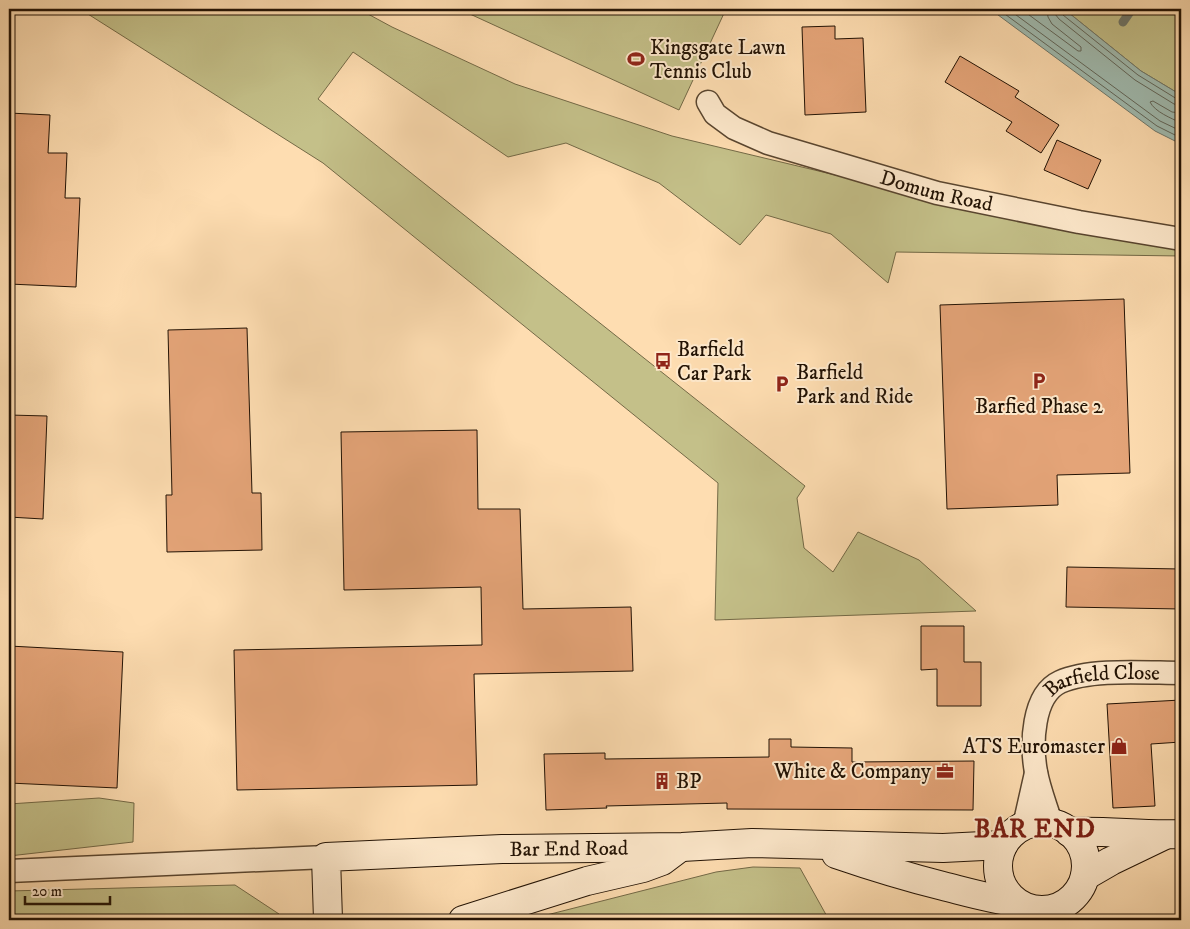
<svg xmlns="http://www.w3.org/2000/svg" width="1190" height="929" font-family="'IM FELL DW Pica',serif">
<rect width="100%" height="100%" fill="#feddb1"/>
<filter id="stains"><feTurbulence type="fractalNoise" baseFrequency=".004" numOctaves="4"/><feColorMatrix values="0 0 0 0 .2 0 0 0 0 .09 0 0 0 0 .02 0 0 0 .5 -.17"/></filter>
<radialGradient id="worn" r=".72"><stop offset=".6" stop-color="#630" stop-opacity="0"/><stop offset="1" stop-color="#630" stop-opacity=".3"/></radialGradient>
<path fill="#c4c089" stroke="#736946" d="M80 9H370L368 14 392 27 515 84 672 136 940 200 1181 248V256L896 252 888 283 831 234 766 215 740 245 659 183 566 143 508 157 353 52 318 99 805 486 797 498 804 548 833 572 858 532 919 560 976 611 715 620 718 483 323 163Z
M459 9H726L679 110Z
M1064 9H1181V95L1141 71Z
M99 798 134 803 133 842 9 856V804Z
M753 867 800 868 829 920H527L716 872Z
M235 885 279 914 278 920H9V891Z"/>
<path fill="#a0bbb0" stroke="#6e776b" d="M990 9H1064L1141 71 1181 95V144L1155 131Z"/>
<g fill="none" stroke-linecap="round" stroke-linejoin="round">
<path stroke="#61665a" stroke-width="1" d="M998 9 1157 126 1181 138
M1008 9 1160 121 1181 131
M1021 9 1078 51H1081V47L1052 24 1048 17 1047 9
M1055 9V14L1059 19 1135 80 1174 104 1181 106
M1061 9 1063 15 1138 75 1177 99H1181
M1181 113 1172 112 1153 101 1150 102C1155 112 1171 118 1181 123"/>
<path stroke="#6e776b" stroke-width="9" d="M1123 22 1132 9"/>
</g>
<path fill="#e4a478" stroke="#221204" d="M835 26V39L863 38 866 112 805 115 802 27Z
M960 56 1019 91 1015 97 1059 125 1041 153 1006 131 1012 122 945 82Z
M9 113 50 115 48 153H67L65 198H80L76 287 9 284Z
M1057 140 1101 160 1088 189 1044 170Z
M1124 299 1130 473 1057 475 1058 505 947 509 940 305Z
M247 328 252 493H261L262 550 167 552 166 495H172L168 330Z
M9 415 47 416 43 519 9 517Z
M477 430 478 509H520L523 609 631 607 633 671 474 674 477 785 237 790 234 650 482 645 481 587 344 590 341 432Z
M1067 567 1181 569V609L1066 607Z
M921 626H964V662H981V706H937V669L921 670Z
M9 646 123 652 117 788 9 783Z
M1181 700V742L1151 744 1155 806 1113 808 1107 704Z
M769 739H791V747L852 748V762L974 761 973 810 727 809V803L606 806 607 808 546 810 544 754 605 753V759L769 757Z"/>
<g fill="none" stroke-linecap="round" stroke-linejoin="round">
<g stroke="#59452f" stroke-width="25">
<g id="street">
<path id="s1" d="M708 102 715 114 734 128 768 143 937 193 1079 222 1181 239"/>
<path id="s2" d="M1051 823C1046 806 1039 789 1036 772 1031 745 1032 695 1060 682 1091 668 1148 673 1181 673"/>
<path d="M1024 826 1036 773"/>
<path d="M9 871 326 857"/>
</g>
</g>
<g stroke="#221204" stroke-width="30">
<g id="secondary">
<circle cx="1042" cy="866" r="44"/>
<path d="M1069 832C1107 830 1144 836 1181 834"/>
<path d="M836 854C871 866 907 877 943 886 967 892 991 899 1015 902"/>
<path d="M1085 876 1111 861 1163 836"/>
<path id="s3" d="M328 920 326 857 502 849 682 847 752 843 943 848 1003 845"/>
<path d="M463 920 587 881 643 868 662 861 678 849"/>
</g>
</g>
<use href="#street" stroke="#fee9cc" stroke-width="22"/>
<use href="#secondary" stroke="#fee9cc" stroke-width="28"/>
</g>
<defs>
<g id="stadium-bare" transform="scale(1.35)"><path d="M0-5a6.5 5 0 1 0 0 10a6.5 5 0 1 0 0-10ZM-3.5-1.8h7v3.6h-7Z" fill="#8f2418" stroke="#fee9cc" stroke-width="2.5" paint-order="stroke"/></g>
<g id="bus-bare" transform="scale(1.35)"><path d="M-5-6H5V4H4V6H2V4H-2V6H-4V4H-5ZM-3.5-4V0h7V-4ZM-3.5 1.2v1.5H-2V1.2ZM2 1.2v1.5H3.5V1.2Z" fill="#8f2418" stroke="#fee9cc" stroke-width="2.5" paint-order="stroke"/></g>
<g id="parking-bare" transform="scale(1.35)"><path d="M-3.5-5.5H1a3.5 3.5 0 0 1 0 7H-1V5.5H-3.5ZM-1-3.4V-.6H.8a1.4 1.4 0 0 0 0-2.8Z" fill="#8f2418" stroke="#fee9cc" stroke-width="2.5" paint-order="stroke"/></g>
<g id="shop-bare" transform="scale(1.35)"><path d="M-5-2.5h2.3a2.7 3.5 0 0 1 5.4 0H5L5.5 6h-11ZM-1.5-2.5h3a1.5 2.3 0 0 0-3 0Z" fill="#8f2418" stroke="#fee9cc" stroke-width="2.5" paint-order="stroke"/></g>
<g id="office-bare" transform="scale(1.35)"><path d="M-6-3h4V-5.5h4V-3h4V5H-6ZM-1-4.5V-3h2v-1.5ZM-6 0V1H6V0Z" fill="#8f2418" stroke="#fee9cc" stroke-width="2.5" paint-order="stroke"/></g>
<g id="building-bare" transform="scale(1.35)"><path d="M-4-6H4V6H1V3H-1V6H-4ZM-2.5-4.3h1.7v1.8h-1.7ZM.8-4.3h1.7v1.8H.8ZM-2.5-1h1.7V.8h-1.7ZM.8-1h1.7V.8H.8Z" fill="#8f2418" stroke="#fee9cc" stroke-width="2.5" paint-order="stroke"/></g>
</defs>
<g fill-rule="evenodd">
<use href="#stadium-bare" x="636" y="59"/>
<use href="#bus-bare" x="663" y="361"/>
<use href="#parking-bare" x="1039" y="381"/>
<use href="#parking-bare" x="782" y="384"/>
<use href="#shop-bare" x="1119" y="746"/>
<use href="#office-bare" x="945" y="771"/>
<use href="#building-bare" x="662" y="781"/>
</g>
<g text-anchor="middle" stroke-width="4" stroke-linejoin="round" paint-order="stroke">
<g font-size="21" fill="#221204" stroke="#fee9cc" text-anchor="start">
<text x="650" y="54">Kingsgate Lawn<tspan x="650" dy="24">Tennis Club</tspan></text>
<text x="677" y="356">Barfield<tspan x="677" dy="24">Car Park</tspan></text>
<text x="796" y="379">Barfield<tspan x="796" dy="24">Park and Ride</tspan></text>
<text x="1039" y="413" text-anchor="middle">Barfied Phase 2</text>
<text x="1105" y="753" text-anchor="end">ATS Euromaster</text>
<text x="931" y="778" text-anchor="end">White &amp; Company</text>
<text x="676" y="788">BP</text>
</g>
<g font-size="21" fill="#221204" stroke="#fee9cc">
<text dy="7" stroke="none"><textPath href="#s1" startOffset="250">Domum Road</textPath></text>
<text dy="7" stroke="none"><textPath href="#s2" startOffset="194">Barfield Close</textPath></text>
<text dy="7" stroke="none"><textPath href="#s3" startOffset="306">Bar End Road</textPath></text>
</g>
<g font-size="26" font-weight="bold" letter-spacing="1" fill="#7a1f14" stroke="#fee9cc">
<text x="1035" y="837">BAR END</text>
</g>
</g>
<rect width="1190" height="929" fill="none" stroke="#feddb1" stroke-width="30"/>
<rect x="10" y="10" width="1170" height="909" fill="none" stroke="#221204" stroke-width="2.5"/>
<rect x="15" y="15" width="1160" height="899" fill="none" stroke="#221204"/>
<path d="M25 896v8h85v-8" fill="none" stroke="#221204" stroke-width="2.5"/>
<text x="32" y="896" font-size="15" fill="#221204" stroke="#fee9cc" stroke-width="4" paint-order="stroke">20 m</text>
<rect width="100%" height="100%" filter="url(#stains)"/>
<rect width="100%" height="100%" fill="url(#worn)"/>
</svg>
